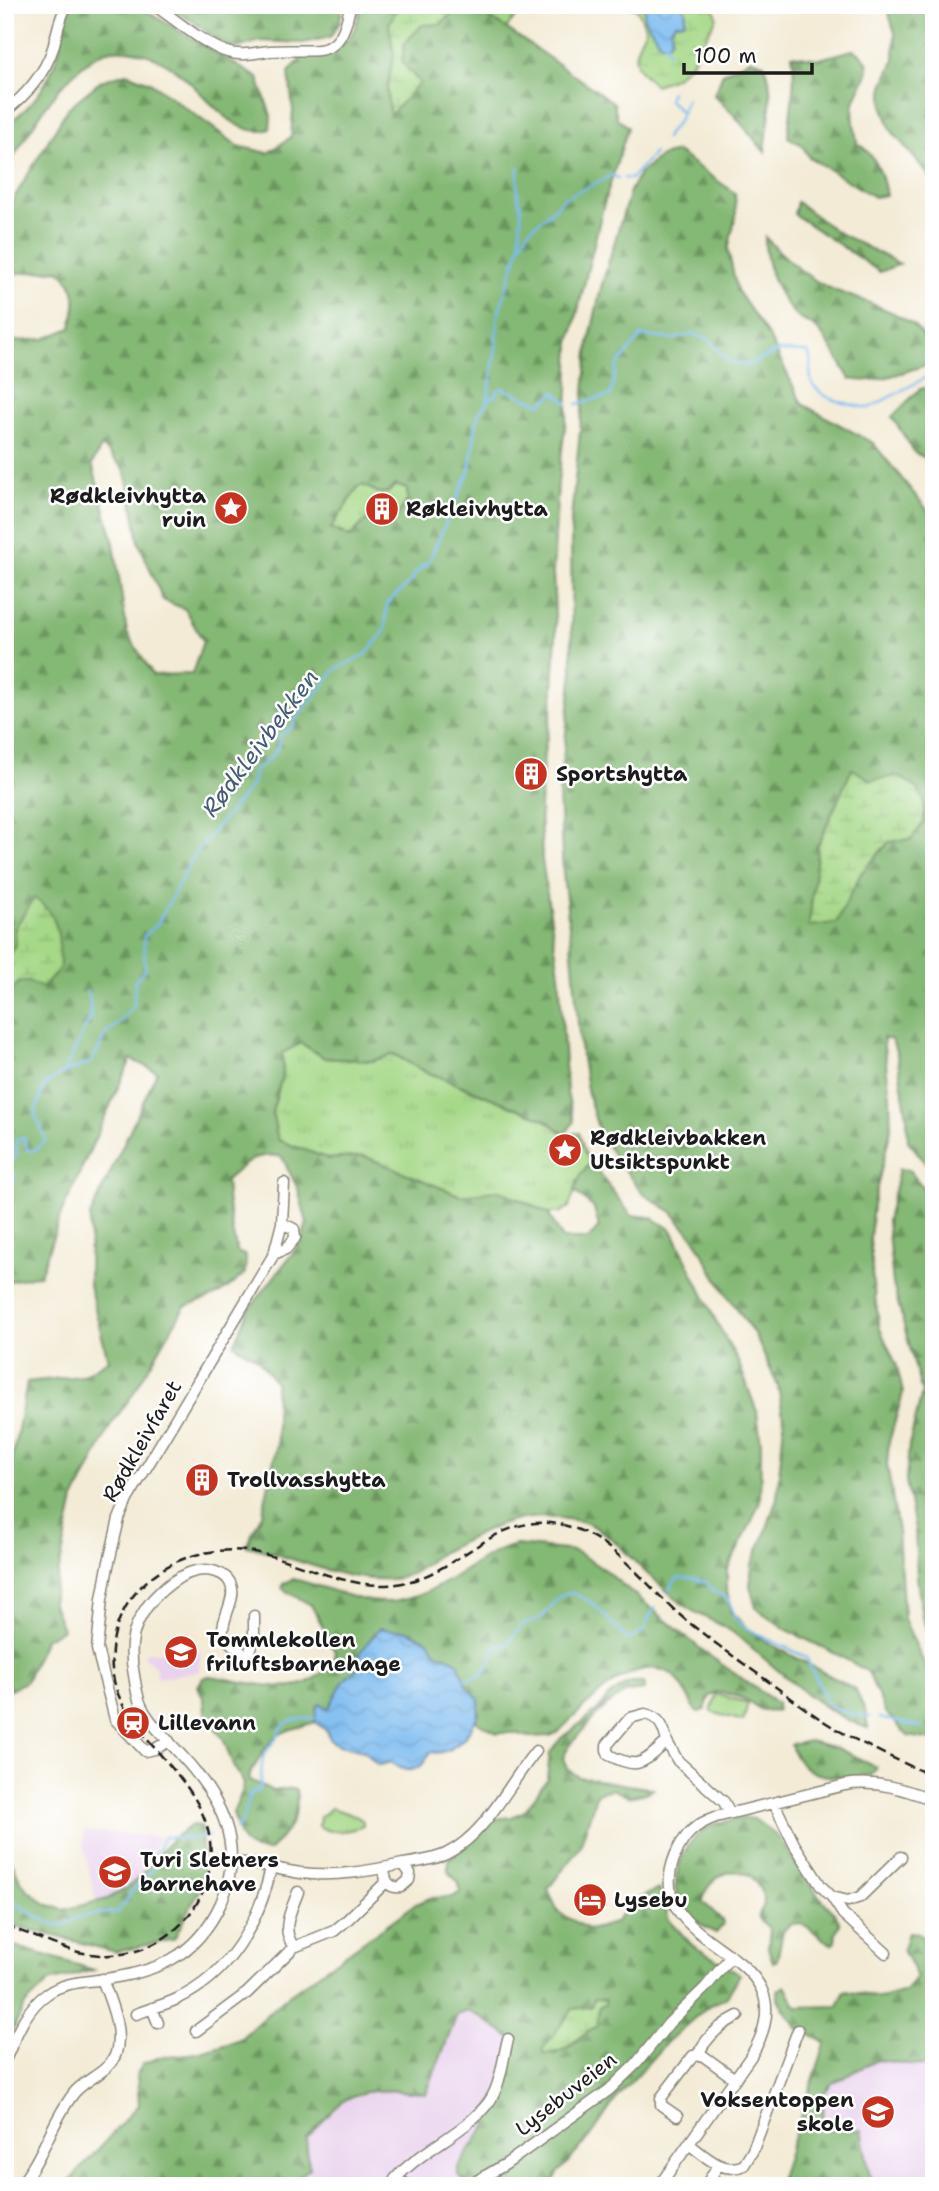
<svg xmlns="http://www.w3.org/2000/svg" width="939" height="2191" font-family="'Shantell Sans',sans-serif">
<defs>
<pattern id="grass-tufts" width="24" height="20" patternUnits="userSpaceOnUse" patternTransform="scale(1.75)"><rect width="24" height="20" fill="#a5d887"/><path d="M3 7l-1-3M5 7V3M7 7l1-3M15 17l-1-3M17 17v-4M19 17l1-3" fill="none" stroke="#8db974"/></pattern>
<pattern id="forest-firs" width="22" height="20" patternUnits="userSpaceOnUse" patternTransform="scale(1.75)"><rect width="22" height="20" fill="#84b874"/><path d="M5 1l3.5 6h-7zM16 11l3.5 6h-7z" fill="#6b955e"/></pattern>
<pattern id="wetland-marsh" width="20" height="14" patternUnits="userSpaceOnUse" patternTransform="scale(1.75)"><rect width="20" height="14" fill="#a5d887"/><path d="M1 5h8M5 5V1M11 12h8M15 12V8" fill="none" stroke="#8db974"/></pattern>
<pattern id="water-waves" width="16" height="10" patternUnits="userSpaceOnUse" patternTransform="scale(1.75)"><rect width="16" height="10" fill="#7cbbf0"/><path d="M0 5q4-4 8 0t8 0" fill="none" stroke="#6ba0cd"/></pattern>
</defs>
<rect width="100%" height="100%" fill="#fff"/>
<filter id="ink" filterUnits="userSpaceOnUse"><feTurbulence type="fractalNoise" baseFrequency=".0143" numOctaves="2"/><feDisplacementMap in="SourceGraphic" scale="14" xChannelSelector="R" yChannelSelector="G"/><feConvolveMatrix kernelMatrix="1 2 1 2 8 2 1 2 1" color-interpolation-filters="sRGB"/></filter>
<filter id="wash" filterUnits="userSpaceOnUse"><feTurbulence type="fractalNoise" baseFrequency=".00686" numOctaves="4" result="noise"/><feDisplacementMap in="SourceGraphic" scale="28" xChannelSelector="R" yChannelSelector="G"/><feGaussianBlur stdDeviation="1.57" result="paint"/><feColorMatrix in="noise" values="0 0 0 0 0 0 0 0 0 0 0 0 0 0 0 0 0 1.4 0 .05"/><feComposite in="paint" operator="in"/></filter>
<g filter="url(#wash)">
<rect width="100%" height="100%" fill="#f3ebd5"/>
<path fill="#e9d2ed" d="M171 1643 200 1652 199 1671 157 1678 155 1666 144 1657 146 1652H160Z
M84 1831 162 1837 147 1856V1863L136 1881 97 1906 83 1844Z
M468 2011 512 2039 499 2091 487 2113V2124L458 2167 471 2186H291L309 2168 306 2139 346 2100 371 2092 398 2090 426 2094 457 2014Z
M877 2060 934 2067V2184L926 2186H872L866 2161 822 2129 823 2094 832 2083Z"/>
<path fill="url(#grass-tufts)" stroke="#607a52" stroke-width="2" d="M363 485 381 494 388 492 395 485 407 489 408 500 391 525 381 526 365 521 350 537 331 528 358 487Z
M301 1043 325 1058 372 1061 393 1054 422 1070 546 1120 565 1134 579 1133 585 1153 591 1163 581 1174 569 1207 559 1213H548L499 1190 461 1196 364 1157 329 1159 278 1141 272 1112 283 1073 282 1052Z
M331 1808 356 1816 363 1821V1826C351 1831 330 1835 319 1826L320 1817Z"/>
<path fill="url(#forest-firs)" stroke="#506a48" stroke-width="2" fill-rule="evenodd" d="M72 5H136L258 78 271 116 270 129C236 141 205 94 183 76 162 57 120 39 94 57 54 84 30 131 5 171V125C37 105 53 77 61 41 63 27 63 16 72 5Z
M163 5H343L339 24 330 37 303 43 260 41 238 48 225 45 191 20Z
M361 5H399L389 24 394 54 387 90 409 71 402 62 404 44 422 25 441 24 460 5H469L506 28 614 103 617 118 628 127 603 207 570 343 567 411 558 482 553 573 556 634 552 708 544 753 540 806 542 860 559 973 567 1093 574 1122 565 1134 546 1120 422 1070 394 1054 372 1061 325 1058 301 1043 282 1053 283 1073 272 1112 278 1140 329 1159 364 1156 461 1196 499 1190 548 1213 563 1239H589L599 1227 594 1208 574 1191 581 1174 591 1163 631 1215 651 1217 672 1230 716 1321 738 1361 757 1412 761 1444 760 1501 751 1523 727 1570V1590L731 1612 746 1627 770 1644 855 1689 865 1710 868 1728C820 1713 774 1665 735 1634 721 1623 703 1618 688 1608 675 1599 664 1588 652 1578 630 1559 614 1535 587 1523 581 1521 573 1520 566 1519 515 1511 490 1529 446 1550 425 1561 417 1577 391 1579 342 1582 293 1556 246 1546L263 1512 277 1444 275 1382 258 1359 234 1344 248 1311 301 1242 307 1223 298 1189 282 1157C256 1151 245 1164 226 1180 227 1205 231 1228 237 1252L246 1256 245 1273C224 1293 213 1299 185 1306L133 1394 111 1425 74 1500 52 1602 63 1629 45 1639 26 1681 5 1693V1496L27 1382 81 1376 108 1360 89 1285 90 1216 157 1072 131 1059 61 1214 40 1275 5 1282V992L11 991 19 982H29L16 928 15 945 9 956 5 952V342L44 339 71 328C77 302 80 289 59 270L5 274V209L11 203 68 108 101 81 126 73 150 82 238 146 268 153 291 137 293 111 289 72 305 54C344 49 353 45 361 5ZM102 446 124 469 132 500 139 543 163 600 185 609 203 641 192 674 153 675 127 633 114 543 92 464ZM363 485 381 494 388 492 395 485 407 489 408 500 391 524 381 526 365 521 350 537 331 528 358 487Z
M890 5H934V181L891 130 883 107V86L894 61 895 33 887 8Z
M853 50C884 64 858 84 854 103 851 114 856 131 857 143 876 155 882 173 886 195L874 197 809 157 802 145 788 137C790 109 797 82 792 55L820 59Z
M751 59 764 63C776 90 768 123 765 152L734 115 714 95 723 73Z
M677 152 735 193 736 215 728 250 737 290 769 337 802 404 873 443 934 518V1173L908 1141 907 1117 897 1055 892 1040 883 1038 890 1097 891 1129 873 1204 870 1239 873 1284 880 1329 897 1366 903 1393 889 1442 887 1464 898 1531 904 1619 924 1663 934 1693V1740L908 1736 885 1712 868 1672 838 1655 787 1630 756 1608 750 1586 752 1564 765 1534 777 1498 784 1422 778 1386 755 1335 721 1286 695 1239 671 1211 643 1194 601 1138 588 1095 580 1046 572 952 563 873 559 794 572 680 571 519 589 343 601 288 616 237 630 191 640 173 661 156ZM852 769 871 780 911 839 889 842 861 873 836 922 809 925 818 845Z
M797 202 837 232 900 264 880 272 794 214Z
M765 237C785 258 807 279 834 290 862 302 939 318 930 364 904 371 876 385 850 379 840 363 831 346 820 332 815 324 805 323 798 317 778 300 764 262 765 237Z
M934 387V462L915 453 892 417 920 389Z
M899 1169 909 1170 934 1201V1645L922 1617 917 1577 915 1529 906 1481 909 1445 922 1393 893 1284 887 1221Z
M516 1545 575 1551 606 1571 707 1654 777 1703V1710C764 1715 757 1706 746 1700 737 1695 727 1693 717 1692L709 1697 705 1710 698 1712C689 1702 684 1685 674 1676 637 1646 582 1710 557 1733L550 1736 529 1737 515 1733H497L476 1721 479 1713V1699L467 1687 459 1665 455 1660 437 1653 423 1637 404 1630H389L380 1628 358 1659 359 1667 347 1678 340 1687 339 1693C334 1697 333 1706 328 1709L321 1704 317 1706 315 1722C284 1732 275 1729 258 1761 254 1768 248 1772 250 1780L273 1791 293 1788 296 1790C301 1816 285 1835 268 1851L255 1850 246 1845 240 1837 233 1813 243 1790 244 1783 233 1765 223 1738 209 1722 205 1712 204 1700 198 1686 203 1678 208 1676C234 1679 283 1693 306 1683 316 1679 325 1671 333 1664L335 1651 326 1638 322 1625 311 1605 284 1590 282 1587 283 1584 293 1579C358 1595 382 1621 449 1580 471 1567 491 1551 516 1545Z
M641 1682 645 1685 644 1690C635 1691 626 1691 618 1697 605 1704 567 1745 563 1758L567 1769 579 1777 653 1789 646 1793 629 1797 612 1789 600 1792 596 1796 580 1847 548 1889 558 1912 589 1930 615 1923 629 1903 659 1889 669 1920 692 1945 740 1974 727 1997 707 2007 667 2042 618 2096 591 2136 558 2173 551 2186H471L458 2175V2167L487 2124V2113L499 2091 512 2039 481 2017 468 2011 457 2015 426 2094C402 2090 367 2086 345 2100 332 2109 318 2128 306 2139L309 2168 291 2186H65L139 2104 137 2074 143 2064 160 2057 197 2053 238 2041 286 1997 416 1904 430 1898 453 1897 460 1892 459 1883 448 1871V1860L494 1819 512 1817 525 1811 547 1779 550 1753 561 1738 597 1711 608 1697 626 1684ZM605 2000 599 2005 597 2026C586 2031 580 2039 572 2045 567 2049 560 2051 554 2054L543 2050 573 2009 591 2007Z
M809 1741 837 1748 877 1767 872 1775C841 1777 802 1784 791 1745Z
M746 1818 754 1819 778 1837 817 1894 836 1915 840 1924 836 1932 835 1942 832 1944C815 1938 811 1920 790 1924L783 1931 777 1960 773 1962 768 1948 770 1930C768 1926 761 1922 759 1918 757 1913 764 1909 764 1903 764 1895 757 1883 752 1878 735 1861 703 1881 703 1902L722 1920 723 1925 716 1933C703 1927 689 1917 682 1904 667 1879 684 1841 708 1827 719 1821 734 1820 746 1818Z
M192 1825 201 1826 203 1883 174 1939 116 1952 5 1923V1846L19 1878 26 1888 46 1904 63 1910 107 1899 126 1889 144 1873 155 1857 175 1837Z
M908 1932 918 1933 934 1946V2003L929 2006 934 2018V2067L877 2060 832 2083 823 2094 822 2129 861 2130 872 2186H777L826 2042 797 2028 778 2000V1990L785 1986 797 2007 838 2006 845 1991 881 1998 905 1991 917 1977 903 1950Z
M5 1943 94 1970 49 1982 25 2005 5 2046Z"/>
<path fill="url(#wetland-marsh)" stroke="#607a52" stroke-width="2" d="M399 5H460L441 24 422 25 404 44 402 62 420 83 390 115 387 90 394 54 389 24Z
M469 5H510L520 13 506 28Z
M625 5H645L644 18 671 29 675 23 684 22 686 12 682 5H713L717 17 692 62 675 78 655 85C630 63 631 57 646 29L638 10Z
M852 769 871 780 899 776 919 790 924 801V822L911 839 889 842 861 873 836 923 809 926 818 845Z
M34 898C61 915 59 939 60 968L43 988 29 982H19L11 991 5 992V952L9 956 15 945V928Z
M594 1999 605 2000V2005L599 2006 597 2026C575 2035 572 2053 544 2054L542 2050 573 2009 591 2007Z"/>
<path fill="#a5d887" stroke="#607a52" stroke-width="2" d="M716 1694 748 1703 743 1721 711 1712Z"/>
<path fill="url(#water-waves)" stroke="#4c6c86" stroke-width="2" d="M645 5H682L686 12 684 22 675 23 671 29 672 38 668 44 660 43 644 18Z
M380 1628 389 1630H405L428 1640 437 1653 455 1660 459 1665 467 1687 479 1699C482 1719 462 1747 442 1752 438 1753 434 1752 430 1752 426 1763 415 1775 401 1768 398 1767 395 1764 391 1762L381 1765 377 1764 364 1751 336 1744 330 1739 327 1731 315 1722 317 1706 321 1704 328 1708 330 1707C332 1701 341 1684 345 1680 349 1675 354 1673 359 1667L360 1652Z"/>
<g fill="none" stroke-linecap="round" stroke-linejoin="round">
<path stroke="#7cbbf0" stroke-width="2.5" d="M665 44 669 52
M671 92 668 99 682 113
M665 138 679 120 687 98
M518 167V196L521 209 520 245
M624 178 631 179 654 153
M489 398 494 397 498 390 502 388 541 404 555 392 567 403
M577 404 611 395 617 366 641 336 673 339 692 334 708 339 729 362 748 365 778 351 808 352C814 364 808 368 811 379 816 400 851 405 869 408L927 377 934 378
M64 1072 91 1016 90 1002 87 991
M5 1182H13L15 1175 6 1173 5 1163 16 1157V1140L24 1137 27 1150H35L46 1140 35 1114 44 1085 63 1073 90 1063 99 1049 105 1034 120 1022 134 1005 135 981 145 969 144 936 158 923 196 852 252 785 254 771C268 759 279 755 280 735L293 727 295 721 336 669 366 654 385 631 387 603 412 581 415 573 422 568V564L427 565 469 472 478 414 487 402 491 380 496 347 497 319 520 245 530 229 545 217 563 199 612 175 618 178
M669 1590 677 1578H694L707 1583 713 1591 726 1598 730 1602 735 1618 742 1625 761 1636 806 1657 828 1705 848 1713 870 1717
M464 1679C489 1677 488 1667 496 1646H505L522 1625C528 1624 538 1619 543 1616 556 1606 552 1593 574 1593L594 1604 626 1638H632L645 1631 646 1623 655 1608
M879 1718 922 1727
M236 1830 243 1819 250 1794 259 1790C263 1780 260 1763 264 1756 269 1745 279 1739 281 1727L291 1720 315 1718
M5 1894C21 1907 42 1923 63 1926 81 1912 95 1915 118 1912L131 1892 137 1887 148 1873 153 1870 154 1866 151 1857 159 1847 164 1837 194 1838 209 1836"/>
</g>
</g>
<g filter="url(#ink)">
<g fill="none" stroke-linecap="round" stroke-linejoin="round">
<g stroke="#888478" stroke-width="13">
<path id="minor" d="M154 5C175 19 205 45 227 52 242 57 256 52 270 51 315 47 341 65 350 5
M5 111C26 96 45 73 53 48 57 34 59 18 67 5
M274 1254 286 1249 295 1238 294 1229 282 1223
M645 1714C660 1717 664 1728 667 1742 643 1762 640 1771 609 1755L607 1750V1745L630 1718Z
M169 1741 155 1749 145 1751 115 1719 97 1649 102 1599 108 1566 119 1519 127 1500 274 1254 282 1223 284 1183
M667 1742 678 1761 724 1802 730 1813
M774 1803 794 1844 821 1886 832 1897 843 1914 886 1953
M231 1862C255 1862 278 1870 301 1873 335 1877 370 1871 403 1864L410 1873 409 1880 401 1887C388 1889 385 1880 384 1869
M403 1864C417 1862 433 1860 446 1854 487 1834 508 1784 536 1751
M832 1897 848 1901 860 1897 901 1857
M294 1947C280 1929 291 1911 298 1892
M152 2008 158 2023
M136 2014C149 2009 164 2005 177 1999 229 1975 259 1923 271 1868
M196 2031 247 1993 294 1947 334 1931 346 1921 386 1882
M698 2054C707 2037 721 2024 738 2016
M5 2060C16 2036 25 2009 47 1994 62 1983 81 1982 98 1980 154 1973 195 1959 221 1903 246 1845 221 1798 181 1755 169 1741 153 1727 144 1711 137 1700 136 1687 134 1675 130 1656 130 1636 140 1618 152 1595 187 1562 216 1572 223 1574 229 1579 231 1585 237 1599 220 1620 223 1636L248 1658 254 1638V1616
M677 2116 661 2105V2098L693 2056 702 2055 735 2079
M689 2144C705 2156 723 2175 744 2165L753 2150 798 2030
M19 2186C43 2159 51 2122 74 2093 85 2079 110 2072 116 2053 123 2029 110 2001 102 1979
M410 2186 395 2179C422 2149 465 2133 489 2102 501 2085 503 2058 508 2039
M468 2186 506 2164 609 2090 636 2064 669 2023 706 1987 731 1956
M659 2186 751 2056C819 1943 636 1955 675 1856 683 1836 695 1824 716 1817L845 1785C877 1780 904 1789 934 1800
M708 2186V2182L718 2165"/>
</g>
<use href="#minor" stroke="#fff" stroke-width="10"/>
<path stroke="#1c1c1c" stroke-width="2.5" stroke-dasharray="10 5" stroke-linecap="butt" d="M5 1926C37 1935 67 1954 101 1955 175 1959 232 1885 203 1815 177 1753 100 1721 113 1642 117 1617 130 1596 149 1579 177 1555 218 1546 254 1552 302 1561 347 1591 397 1584 460 1575 494 1510 563 1525 616 1537 650 1593 692 1625 717 1645 743 1663 769 1682 791 1698 814 1716 838 1730 869 1748 902 1762 934 1777"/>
</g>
</g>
<defs>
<g id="sight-disc" transform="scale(1.75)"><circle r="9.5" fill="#c8321e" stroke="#fff"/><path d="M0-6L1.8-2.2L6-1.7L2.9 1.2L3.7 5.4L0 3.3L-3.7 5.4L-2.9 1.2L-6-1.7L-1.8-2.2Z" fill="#fff"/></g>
<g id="building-disc" transform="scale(1.75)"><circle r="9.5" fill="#c8321e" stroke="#fff"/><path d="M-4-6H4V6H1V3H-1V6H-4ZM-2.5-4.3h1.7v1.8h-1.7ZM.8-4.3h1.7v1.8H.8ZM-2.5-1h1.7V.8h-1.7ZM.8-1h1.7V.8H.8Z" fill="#fff"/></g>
<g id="school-disc" transform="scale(1.75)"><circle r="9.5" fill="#c8321e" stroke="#fff"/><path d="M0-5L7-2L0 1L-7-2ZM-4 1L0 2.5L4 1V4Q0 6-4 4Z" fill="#fff"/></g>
<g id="station-disc" transform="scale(1.75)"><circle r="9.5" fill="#c8321e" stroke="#fff"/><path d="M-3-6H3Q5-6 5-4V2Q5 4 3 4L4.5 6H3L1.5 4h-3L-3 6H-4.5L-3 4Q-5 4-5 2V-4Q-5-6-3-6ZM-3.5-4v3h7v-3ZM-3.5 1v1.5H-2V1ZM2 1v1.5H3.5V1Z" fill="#fff"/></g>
<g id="hotel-disc" transform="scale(1.75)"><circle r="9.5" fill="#c8321e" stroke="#fff"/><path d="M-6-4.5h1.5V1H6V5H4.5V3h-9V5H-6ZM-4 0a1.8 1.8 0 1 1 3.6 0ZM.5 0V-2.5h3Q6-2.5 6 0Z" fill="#fff"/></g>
</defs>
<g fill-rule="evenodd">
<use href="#sight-disc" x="231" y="508"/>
<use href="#building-disc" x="382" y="509"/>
<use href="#building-disc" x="531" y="774"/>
<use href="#sight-disc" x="565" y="1150"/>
<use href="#building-disc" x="202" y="1480"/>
<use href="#school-disc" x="181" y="1652"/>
<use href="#station-disc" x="133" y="1723"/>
<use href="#school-disc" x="115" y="1872"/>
<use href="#hotel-disc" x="590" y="1900"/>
<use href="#school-disc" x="878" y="2112"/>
</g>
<g text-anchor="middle" stroke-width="5" stroke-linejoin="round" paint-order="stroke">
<g font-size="21" font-weight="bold" fill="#1c1c1c" stroke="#fff" text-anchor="start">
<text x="206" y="503" text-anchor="end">Rødkleivhytta<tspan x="206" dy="24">ruin</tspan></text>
<text x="406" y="516">Røkleivhytta</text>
<text x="556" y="781">Sportshytta</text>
<text x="590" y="1145">Rødkleivbakken<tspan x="590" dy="24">Utsiktspunkt</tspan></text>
<text x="227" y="1487">Trollvasshytta</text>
<text x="206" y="1647">Tommlekollen<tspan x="206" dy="24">friluftsbarnehage</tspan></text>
<text x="158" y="1730">Lillevann</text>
<text x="140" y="1867">Turi Sletners<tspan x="140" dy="24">barnehave</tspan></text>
<text x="614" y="1907">Lysebu</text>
<text x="854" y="2107" text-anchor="end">Voksentoppen<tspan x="854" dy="24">skole</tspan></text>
</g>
<g font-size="21" fill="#1c1c1c" stroke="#fff">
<text transform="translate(142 1441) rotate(-60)" y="7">Rødkleivfaret</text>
<text transform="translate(566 2094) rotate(-38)" y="7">Lysebuveien</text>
</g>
<g font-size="23" font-style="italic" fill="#425c71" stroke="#fff">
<text transform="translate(260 743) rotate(-53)" y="8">Rødkleivbekken</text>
</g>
</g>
<rect width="939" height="2191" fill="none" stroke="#fff" stroke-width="28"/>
<path d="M684 63v10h128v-10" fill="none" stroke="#1c1c1c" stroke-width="3.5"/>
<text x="694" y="63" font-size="21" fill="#1c1c1c" stroke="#ffffff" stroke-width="5" paint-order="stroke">100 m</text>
</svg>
